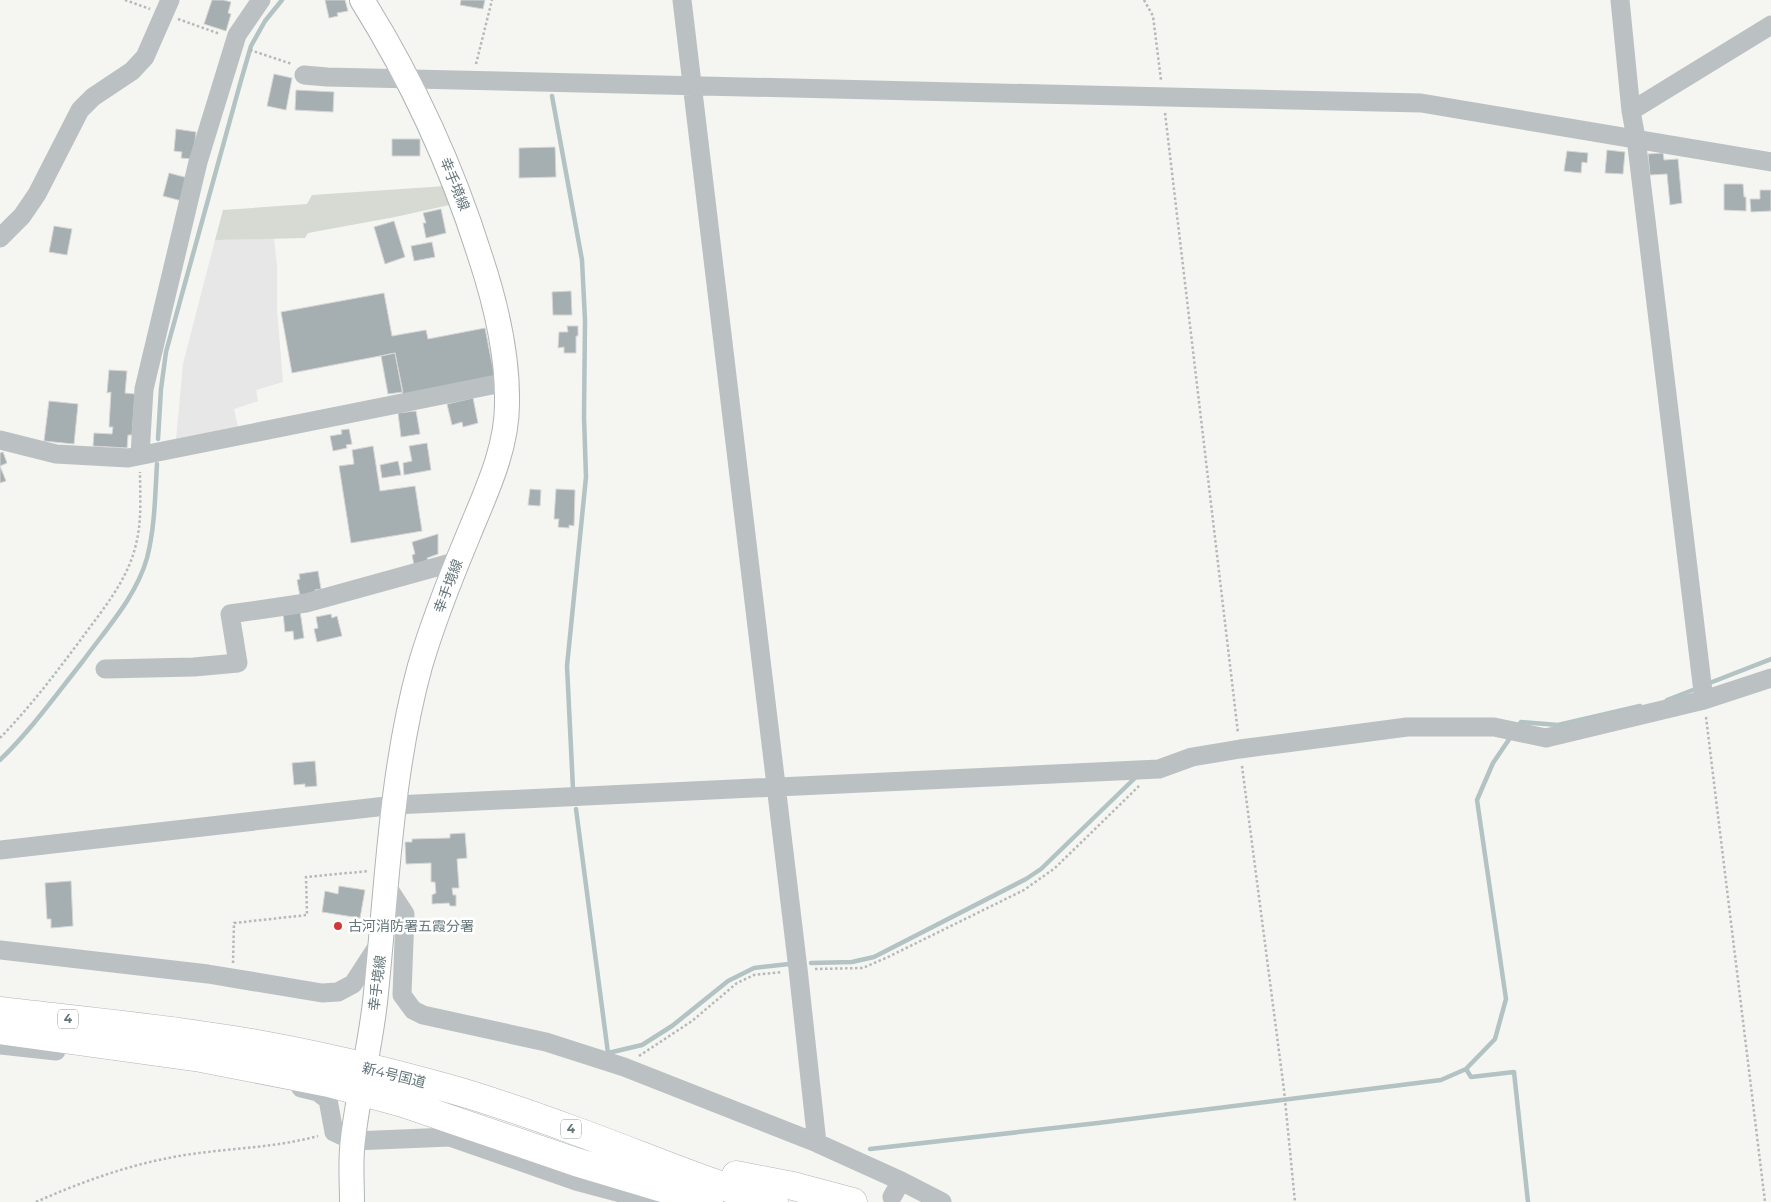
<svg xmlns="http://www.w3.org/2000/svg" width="1771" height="1202" font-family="Montserrat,'Noto Sans JP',sans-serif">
<rect width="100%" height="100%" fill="#f5f5f2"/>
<path fill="#e6e7e6" d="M274 238 277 267V310L283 382 256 390 258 401 234 409 238 427 176 440 183 364 215 240Z"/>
<path fill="#d6dad2" d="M446 186 454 204 395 217 308 233 305 238 215 240 223 210 307 204 312 195Z"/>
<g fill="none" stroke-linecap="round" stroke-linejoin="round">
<path stroke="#b3c2c3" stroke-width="4.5" d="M552 96 582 260 585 320 584 417 586 477 567 666 573 789
M158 439 161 389 166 352 240 84 251 46 265 21 282 0
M1707 684 1771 659
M1667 700 1698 688
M1518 727 1521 722 1558 725 1640 706
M0 760C31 730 56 695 83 661 106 629 136 597 147 558 155 527 155 496 157 464
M576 809 608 1053 642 1045 672 1026 728 981 754 968 789 964
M811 963 852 962 874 957 1026 879 1041 869 1137 776
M1466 1069 1471 1077 1514 1072 1528 1202
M870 1149 1098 1123 1441 1080 1466 1069 1495 1039 1506 999 1477 800 1493 763 1512 735"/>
</g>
<path fill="#a5aeb1" stroke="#d7d6d5" d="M212 0H223L231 2 228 13 231 14 226 31 204 24Z
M325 0H345L348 11 337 13 338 16 329 18Z
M461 0H485L483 9 460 5Z
M274 74 292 78 286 110 267 106Z
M296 90 334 92 333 112 295 110Z
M176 129 196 132 193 159 181 158 182 152 174 151Z
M392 139H420V156H392Z
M555 147 556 177 519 178V148Z
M1607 150 1625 152 1623 174 1605 173Z
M1567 151 1588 153 1587 163 1582 162 1581 173 1564 171Z
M1663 153 1664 160 1678 159 1682 203 1670 205 1667 174 1650 175 1648 154Z
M169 173 188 178 182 201 163 196Z
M1724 184H1743L1744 197H1746V211L1724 210Z
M1760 190H1771V211L1751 212 1750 199H1760Z
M441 209 446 233 426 238 423 223H426L423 213Z
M394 221 405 257 385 264 374 227Z
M54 226 72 229 67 255 49 252Z
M432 242 435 257 414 261 411 246Z
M571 291 572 315H553L552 292Z
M384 293 392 336 426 330 428 339 485 328 495 379 403 396 395 353 292 373 281 312Z
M567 326H578V336H576V353H564V347L558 348 559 332H568Z
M395 353 403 392 388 394 381 356Z
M109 370 127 371 125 393 135 394 132 435H128L127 448 93 446 94 433 112 434 113 427H109L111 392 107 393Z
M473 398 478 423 463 427 462 422 452 425 447 404Z
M49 401 78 404 74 444 44 441Z
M416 411 420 434 401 437 398 413Z
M349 429 352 444 346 445 347 448 333 451 330 436 342 434 341 430Z
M427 443 431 470 404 475 403 463 412 461 409 446Z
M373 446 380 491 415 486 422 531 351 543 339 466 354 464 352 450Z
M3 452 7 463 0 466 6 481 0 483V453Z
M398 461 401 475 382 478 380 465Z
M530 489 541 490 540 506 528 505Z
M556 489 575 490 574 526 569 525V528L558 527 559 519H554Z
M438 534V554L427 558 428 561 414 565 412 555 415 554 412 542Z
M318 571 321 589 315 590V593L300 596 297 580 300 579 299 574Z
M300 611 304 638 294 640 293 631 285 632 283 613Z
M331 614 332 618 337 616 342 636 317 642 314 629 318 628 316 617Z
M315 761 317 786 305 787V784L294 785 292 763Z
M465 833 467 858 457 859 459 888H452L453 895H456V906H450L449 903 432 904V895L436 893 435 882H431V863L406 864 405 842H412V839L450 838V834Z
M71 881 73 926 51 928V919H47L45 883Z
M339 886 365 890 360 918 322 912 325 891 338 894Z"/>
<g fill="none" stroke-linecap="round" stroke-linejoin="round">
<g stroke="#afb5b6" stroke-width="26">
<path id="major" d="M352 1202C352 1181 350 1160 353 1139 358 1094 370 1048 375 1002 387 891 390 775 420 666 433 622 450 579 468 536 485 494 507 450 507 404 508 354 496 304 480 256 452 167 412 80 362 0"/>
</g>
<g stroke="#b1b5b7" stroke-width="29">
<path id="highway" d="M0 1011C67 1019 133 1025 200 1035 281 1046 368 1066 447 1088 490 1100 532 1115 573 1130 640 1154 705 1183 774 1202
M0 1030 201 1058 329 1083 403 1103 576 1162 709 1202
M736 1175 793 1186 853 1202"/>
</g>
<path stroke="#b5b9ba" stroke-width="2.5" stroke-dasharray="2.5 2.5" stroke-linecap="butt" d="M125 0 150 9
M1144 0 1153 16 1161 80
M178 19 220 34
M250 50 292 64
M476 64 492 0
M1165 113 1238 733
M1706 717 1765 1202
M0 738C30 707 56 673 82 638 103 609 128 580 136 544 142 521 140 495 140 472
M1242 766 1284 1090 1295 1202
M233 963 234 923 307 915 306 877 369 871
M815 969 863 968 888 957 1024 890 1055 868 1139 786
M639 1056 692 1021 737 983 754 975 782 972
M36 1202C83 1181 134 1163 185 1155 230 1148 274 1148 318 1136"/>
<path stroke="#bbc0c2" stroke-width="19" d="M682 0 798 969 817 1143
M1620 0 1631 111 1636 138 1704 700
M304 75 327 77 1421 103 1771 162
M1631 111 1771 25
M0 238 22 216 37 194 80 110 93 97 132 71 145 57 170 0
M0 440 56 454 128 458 507 382
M140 455 144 389 198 162 237 35 261 0
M105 669 194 667 238 663 230 614 306 603 458 561
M0 850 395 805 1159 769 1192 757 1240 749 1407 727H1494L1546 738 1704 700 1771 678
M386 885 405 914 402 995 413 1010 423 1015 546 1042 624 1067 817 1143 901 1181 892 1197
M0 950 208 974 322 993 338 992 353 984 381 941
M0 1045 56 1051
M301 1088 318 1092 328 1100 334 1132 353 1141 450 1137 576 1181 654 1202
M901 1181 942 1202"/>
<use href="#major" stroke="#fff" stroke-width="24"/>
<use href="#highway" stroke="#fff" stroke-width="28"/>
</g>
<circle fill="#d03938" stroke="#fff" stroke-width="2" cx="338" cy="926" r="5"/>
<g text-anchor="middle" stroke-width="5" stroke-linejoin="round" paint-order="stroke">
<g fill="#fff" stroke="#929fa2" stroke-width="1">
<rect x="58" y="1009.5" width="20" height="19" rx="4"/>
<rect x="561" y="1119.5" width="20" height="19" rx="4"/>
</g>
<g font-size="12" font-weight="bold" fill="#64767a">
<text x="68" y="1023">4</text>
<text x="571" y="1133">4</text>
</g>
<g font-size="14" fill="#64767a" stroke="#fff">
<text transform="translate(455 184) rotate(68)" y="5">幸手境線</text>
<text transform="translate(448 586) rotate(-69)" y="5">幸手境線</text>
<text transform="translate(377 983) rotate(-83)" y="5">幸手境線</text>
<text transform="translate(394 1075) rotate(14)" y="5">新4号国道</text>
</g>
<g font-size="14" fill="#64767a" stroke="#fff" text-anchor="start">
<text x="348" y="931">古河消防署五霞分署</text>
</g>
</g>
</svg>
